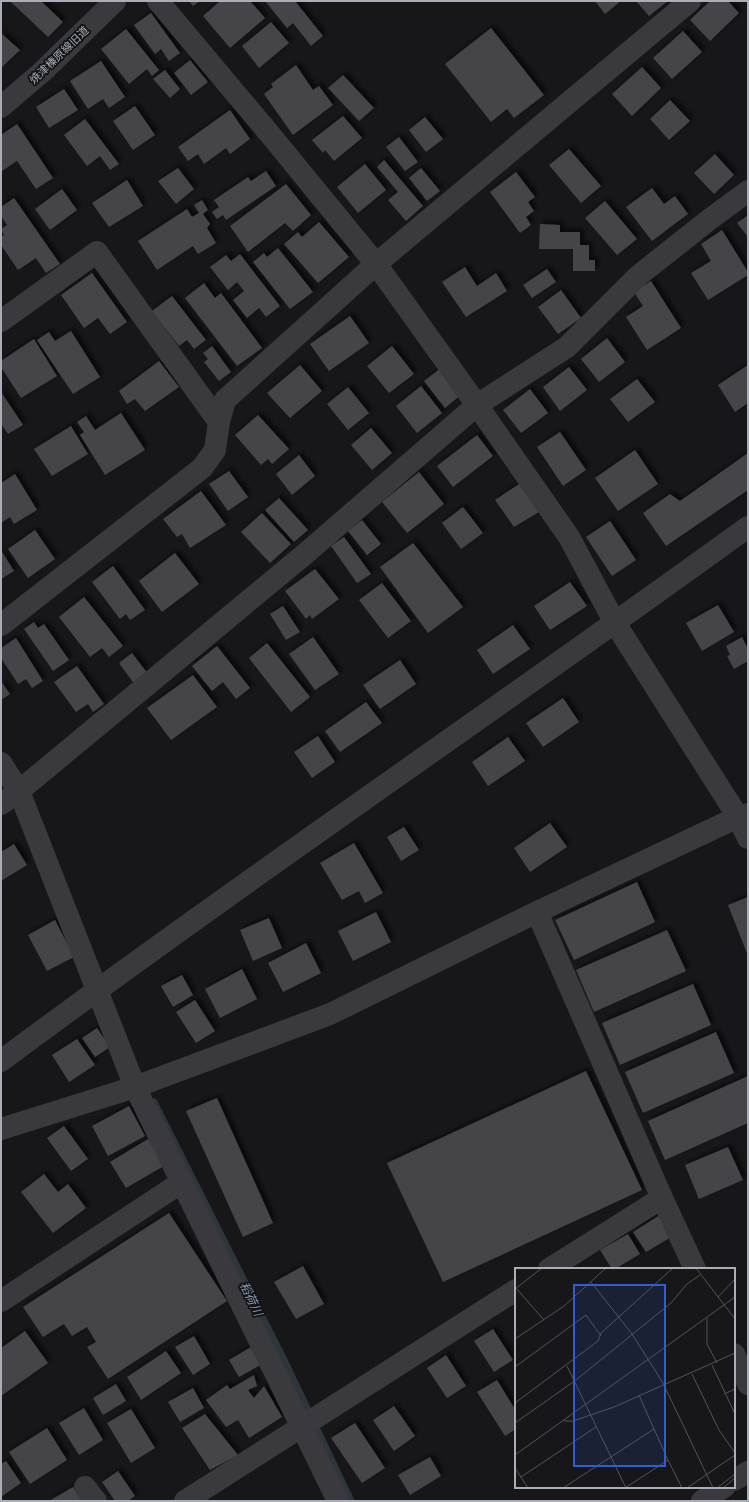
<svg xmlns="http://www.w3.org/2000/svg" width="749" height="1502" font-family="Cabin,'Noto Sans JP',sans-serif">
<defs>
<filter id="shadow"><feDropShadow dx="3.5" dy="-3.5" stdDeviation="2" flood-color="#0009"/></filter>
</defs>
<rect width="100%" height="100%" fill="#171719"/>
<g fill="none" stroke-linecap="round" stroke-linejoin="round">
<path stroke="#2e363d" stroke-width="7" d="M154 1102 286 1364 351 1501"/>
</g>
<path fill="#444449" filter="url(#shadow)" d="M12 1H41L63 22 48 37 11 2Z
M189 1H200L193 6Z
M220 1H250L265 18 230 48 203 16Z
M265 1H295L323 36 311 46 293 23 287 28Z
M595 1H621L605 14Z
M636 1H668L649 16Z
M710 1H728L739 13 710 41 690 20Z
M151 13 180 53 169 61 161 49 155 54 134 25Z
M271 22 289 43 259 68 242 46Z
M491 28 544 95 514 118 507 109 491 122 445 64Z
M126 29 159 70 152 76 147 69 129 84 101 49Z
M683 31 702 52 672 79 653 58Z
M1 33 20 50 1 68Z
M190 60 208 82 191 95 174 73Z
M101 61 125 97 109 108 103 99 88 109 70 81Z
M296 65 313 90 319 86 333 105 293 135 264 94 273 87 271 84Z
M642 67 661 88 632 116 612 94Z
M165 70 180 89 170 98 153 79Z
M343 75 374 108 359 121 328 88Z
M64 89 78 110 49 128 36 107Z
M670 100 690 121 669 140 650 119Z
M135 106 155 135 133 150 113 121Z
M230 110 250 139 230 154 226 148 204 164 198 154 188 161 178 147Z
M343 116 362 138 334 161 325 150 323 153 312 140Z
M425 117 443 139 426 152 409 130Z
M85 119 119 164 110 170 100 156 87 166 64 135Z
M17 124 53 178 36 189 17 161 2 171 1 170V135Z
M399 137 418 162 405 171 386 147Z
M569 149 601 186 581 203 549 165Z
M715 154 734 175 714 194 694 173Z
M384 160 423 206 406 221 388 200 398 192 377 167Z
M365 164 386 190 358 213 337 187Z
M178 168 194 189 176 204 158 181Z
M421 168 440 191 427 201 409 178Z
M266 171 276 186 226 220 223 215 217 219 212 212 219 207 214 200 248 177 251 181Z
M516 172 535 197 528 202 534 211 526 217 531 225 520 233 490 192Z
M127 180 143 206 109 227 92 203Z
M286 184 311 215 293 231 285 223 248 252 230 226Z
M652 188 664 204 675 196 688 214 652 241 626 207Z
M62 189 77 210 50 230 35 209Z
M14 198 60 264 46 273 36 258 18 270 1 245V237L4 235 1 229 7 225 1 216V207Z
M202 200 208 210 203 214 210 224 207 228 216 243 198 254 193 246 157 270 138 241 187 209 192 217 199 213 194 205Z
M605 201 637 239 617 255 585 218Z
M748 215V237L737 223Z
M319 222 349 257 318 283 284 244 298 232 302 237Z
M540 224 560 225V232H580V245H589V260H595V271H573V249H539Z
M722 230 748 272V275L708 300 691 273 711 261 701 244Z
M278 248 313 292 290 309 253 262 264 253 267 257Z
M240 254 280 306 266 317 259 308 247 318 233 300 244 291 237 282 228 290 210 267 226 255 231 261Z
M465 267 477 286 496 273 507 291 466 317 442 282Z
M547 269 556 282 532 298 523 285Z
M92 273 127 322 110 334 98 318 84 328 61 295Z
M651 281 681 328 647 350 626 317 643 306 634 292Z
M204 283 215 298 221 293 262 348 237 366 185 298Z
M561 290 581 318 558 334 538 307Z
M172 296 206 340 194 349 187 340 179 346 152 311Z
M350 316 369 343 329 371 310 344Z
M71 331 100 377 73 394 37 340 49 332 55 341Z
M607 338 625 362 599 382 581 359Z
M34 339 57 376 21 398 1 367V361Z
M212 346 231 372 219 381 204 362 208 359 203 353Z
M392 346 414 374 389 393 367 366Z
M159 361 179 387 145 411 135 399 127 404 119 391Z
M300 365 322 391 290 418 267 393Z
M748 365V403L735 412 718 385Z
M569 367 587 390 560 411 543 387Z
M441 368 462 394 445 408 424 381Z
M637 379 655 402 628 422 610 399Z
M421 386 442 413 417 433 396 406Z
M348 387 369 413 348 430 327 404Z
M530 389 548 413 521 433 503 410Z
M1 392 23 425 8 434 1 424Z
M121 413 145 450 105 475 80 435 84 432 77 422 86 416 95 430Z
M258 415 289 449 272 464 268 459 261 465 235 435Z
M71 426 88 454 52 476 34 449Z
M371 428 392 453 372 470 351 445Z
M560 432 586 470 563 486 537 447Z
M477 435 493 456 453 487 437 466Z
M635 450 658 484 618 511 595 478Z
M748 453V490L666 546 643 513 670 494 680 501Z
M299 455 315 476 292 495 276 474Z
M229 471 248 497 228 511 209 484Z
M419 472 444 504 407 533 382 502Z
M15 474 37 510 14 524 10 517 1 523V483Z
M519 484 539 512 514 527 495 500Z
M201 491 226 525 190 548 182 534 177 537 163 519Z
M279 498 308 530 294 542 265 510Z
M463 507 483 533 461 549 442 523Z
M262 513 291 544 270 563 241 532Z
M362 520 381 544 367 555 348 531Z
M610 521 636 560 612 576 586 537Z
M35 530 55 559 28 578 8 549Z
M344 537 371 574 357 583 331 546Z
M413 543 463 607 428 633 380 567Z
M1 550 14 571 1 579Z
M175 553 199 584 162 612 139 581Z
M113 566 145 610 130 620 126 614 120 619 92 582Z
M315 569 339 599 312 619 310 615 306 619 285 591Z
M570 582 587 606 550 630 534 606Z
M382 583 411 621 388 638 359 600Z
M84 597 123 646 109 657 102 648 90 657 59 617Z
M718 605 734 632 702 651 686 623Z
M283 606 300 632 286 640 270 614Z
M34 622 38 628 44 624 69 660 53 671 24 629Z
M513 625 530 649 493 674 477 650Z
M313 637 339 674 315 690 289 654Z
M742 637 748 649V661L734 669 727 656 730 655 726 646Z
M16 638 43 681 32 688 26 679 18 684 1 658V648Z
M267 643 310 697 291 712 249 658Z
M217 646 250 688 236 699 223 682 212 691 192 666Z
M132 653 148 674 135 685 119 663Z
M400 660 416 684 380 709 363 685Z
M77 666 104 704 93 712 88 704 76 712 54 682Z
M193 675 217 707 171 740 147 708Z
M1 681 10 694 1 700Z
M563 698 579 722 543 747 526 723Z
M366 702 382 723 340 752 325 731Z
M318 736 335 762 312 778 294 752Z
M508 737 525 761 488 786 472 762Z
M550 823 567 847 530 872 514 848Z
M404 827 419 850 401 861 387 837Z
M354 843 383 893 365 903 359 891 342 900 320 863Z
M14 844 27 865 1 881V852Z
M637 882 655 922 574 960 555 920Z
M748 897V956L728 905Z
M376 912 391 942 353 961 338 931Z
M269 918 282 948 253 961 240 930Z
M55 920 74 957 47 971 28 935Z
M667 930 686 971 594 1012 576 970Z
M306 943 321 973 283 992 268 963Z
M242 969 257 999 220 1018 205 989Z
M182 975 193 995 173 1007 161 986Z
M693 984 711 1025 620 1065 602 1023Z
M195 1000 215 1031 196 1043 176 1012Z
M97 1028 110 1047 95 1057 82 1038Z
M716 1032 734 1073 643 1113 625 1072Z
M77 1039 95 1065 69 1082 52 1055Z
M586 1071 642 1190 443 1282 387 1163Z
M748 1076V1123L665 1160 648 1121Z
M217 1098 273 1223 243 1237 186 1111Z
M129 1106 145 1136 108 1156 92 1126Z
M64 1126 88 1159 71 1171 47 1138Z
M148 1139 164 1166 126 1188 110 1162Z
M728 1147 743 1180 699 1199 685 1165Z
M44 1174 58 1192 68 1184 86 1208 53 1233 21 1192Z
M169 1213 227 1301 108 1379 87 1347 96 1342 87 1327 72 1336 64 1324 43 1337 23 1307Z
M660 1215 673 1236 646 1252 633 1232Z
M628 1234 640 1254 615 1269H612L600 1250Z
M303 1266 324 1304 296 1319 274 1282Z
M493 1329 513 1360 494 1372 474 1341Z
M25 1331 48 1363 1 1396V1348Z
M194 1336 210 1364 193 1375 175 1347Z
M256 1344 266 1362 239 1377 229 1360Z
M166 1351 181 1373 141 1400 127 1377Z
M446 1355 466 1386 447 1398 427 1368Z
M254 1375 257 1386 248 1390 254 1398 264 1386 282 1417 249 1438 238 1420 226 1427 206 1400 227 1385 230 1389Z
M497 1380 516 1411V1429L505 1436 477 1392Z
M116 1384 126 1401 103 1415 93 1398Z
M193 1388 204 1408 180 1422 168 1402Z
M394 1406 415 1436 394 1451 373 1420Z
M84 1408 103 1440 79 1455 59 1423Z
M131 1409 155 1448 131 1463 107 1423Z
M205 1414 238 1455 210 1470 182 1428Z
M355 1423 385 1468 362 1483 331 1438Z
M47 1428 67 1460 30 1484 9 1452Z
M430 1457 441 1476 410 1495 398 1475Z
M6 1461 21 1483 1 1497V1464Z
M118 1471 135 1496 128 1501H115L102 1482Z
M73 1487 82 1501H49Z"/>
<g fill="none" stroke-linecap="round" stroke-linejoin="round">
<path stroke="#39393e" stroke-width="22" d="M158 1 273 138 376 264 477 405 569 537 615 623 738 817 748 838
M1 107 42 72 115 1
M1 321 97 252 219 422
M1 625 202 468 215 450 219 422 225 400 376 264 690 1
M1 763 19 791 135 1087 338 1501
M1 804 19 791 305 554 477 405 567 347 638 276 710 219 748 191
M537 912 662 1198 549 1269
M1 1061C247 878 500 707 748 527
M1 1129 135 1087 330 1014 537 912 738 817 748 814
M662 1198 695 1269
M1 1301 182 1182
M734 1354 748 1384
M734 1480 748 1472
M85 1487 96 1501
M185 1501 516 1290
M702 1501 724 1487"/>
</g>
<g text-anchor="middle" stroke-width="3.5" stroke-linejoin="round" paint-order="stroke">
<g font-size="11" fill="#aaaeb9" stroke="#121214">
<text transform="translate(59 55) rotate(-44)" y="4">焼津榛原線旧道</text>
</g>
<g font-size="12" font-style="italic" fill="#839bb2" stroke="#121214">
<text transform="translate(251 1299) rotate(64)" y="4">稻荷川</text>
</g>
</g>
<g transform="translate(515 1268)">
<rect width="220" height="220" fill="#171719"/>
<path fill="none" stroke="#525359" stroke-width="1" d="M181 0 220 51M76 14 117 66 148 115 198 220M0 19 29 52M0 21 27 0M203 29 220 11M192 50V76L202 95M0 71 49 38 91 0M197 97 220 146M52 98 111 220M0 99 71 47 86 68M177 106 204 162 220 185M209 126 220 121M0 135 83 73 86 65 158 0M49 153H58L99 139 220 85M0 155 61 112 156 35 172 16 185 7M139 161 153 192M0 187 220 29M0 200 13 220M6 209 81 159M48 220 139 161 124 127M110 220 153 192 167 220M172 220 220 187M202 220 220 206M208 220 220 210"/>
<path fill="#325cd3" fill-opacity="0.15" stroke="#325cd3" stroke-width="2" d="M59 17H150V198H59Z"/>
<rect width="220" height="220" fill="none" stroke="#aaaeb9" stroke-width="2"/>
</g>
<rect width="749" height="1502" fill="none" stroke="#aaaeb9" stroke-width="4"/>
</svg>
